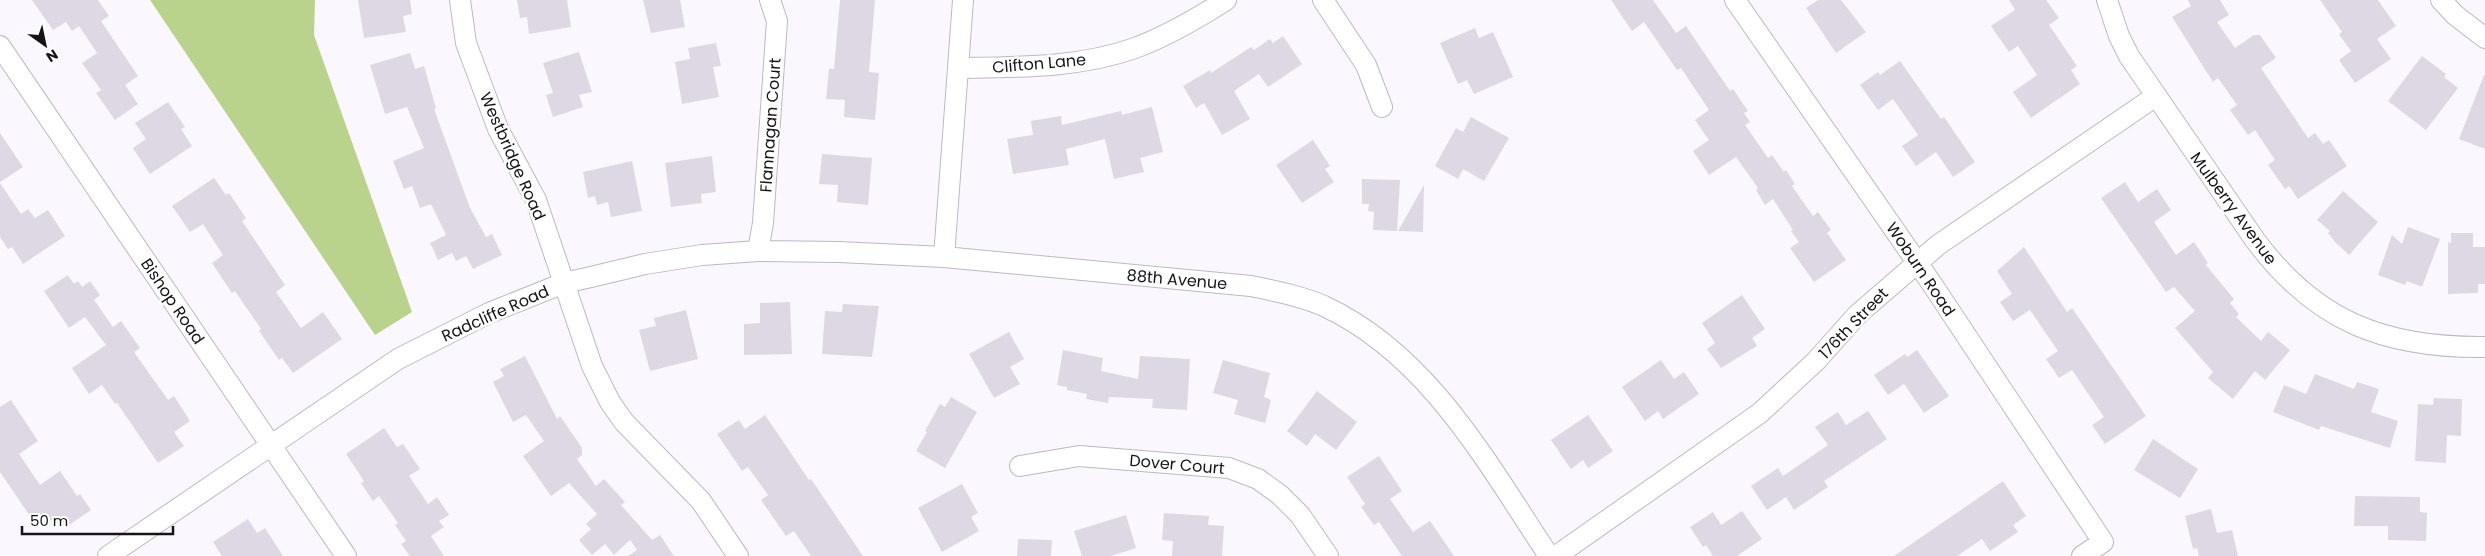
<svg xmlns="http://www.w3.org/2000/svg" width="2485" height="556" font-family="Poppins,sans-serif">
<rect width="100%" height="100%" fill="#fbf7ff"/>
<path fill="#b9d28c" d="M150 0H315L314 35 412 312 375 335Z"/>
<path fill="#ddd8e4" d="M32 0H98L109 16 101 21 138 76 125 85 138 104 115 120 96 93 101 90 82 63 97 53 79 26 72 31 66 22 53 30Z
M358 0H410L412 14 403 16 406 32 364 38Z
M517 0H567L571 27 529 34 527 17 520 18Z
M643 0H680L685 27 651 33Z
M840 0H875L869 72 879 73 875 120 844 117 845 100 826 99 829 69H834Z
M1611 0H1653L1676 33 1686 26 1730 91 1733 89 1748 111 1744 113 1750 122 1745 125 1768 158 1772 155 1784 172 1786 170 1795 184 1792 186 1813 216 1818 212 1831 230 1827 233 1846 260 1814 282 1790 248 1799 242 1791 231 1793 230 1773 199 1765 205 1756 190 1758 188 1736 157 1709 175 1693 151 1709 140 1695 120 1709 110 1681 68 1677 70 1644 22 1632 31Z
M1818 0H1841L1866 32 1836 53 1806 8Z
M2009 0H2046L2059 18 2049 25 2077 66 2071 70 2080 84 2031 118 2013 92 2037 75 2018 46 2009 52 1991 26 2015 10Z
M2188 0H2220L2229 15 2217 22 2235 48 2254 35H2260L2276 58 2261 68 2308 138 2315 133 2323 144 2329 140 2347 166 2298 199 2289 186 2285 189 2268 165 2275 160 2255 130 2248 135 2230 110 2237 105 2218 78 2213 82 2172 17 2191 6Z
M2320 0H2378L2396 26 2377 39 2391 59 2355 83 2339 60 2351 51 2339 34 2342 32Z
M1475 28 1479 38 1493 32 1513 77 1474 94 1467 80 1458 84 1440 43Z
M1283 36 1302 64 1268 87 1259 74 1234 91 1250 119 1222 135 1204 103 1196 108 1183 86 1210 70 1211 73 1251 47 1254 50 1270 39 1273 43Z
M716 43 721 66 713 67 719 97 682 104 675 62 690 59 688 48Z
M579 52 592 92 579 95 583 107 553 117 546 95 553 93 543 63Z
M410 53 415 69 424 66 436 108 434 109 470 208 486 237 492 234 502 255 473 269 466 256 456 261 452 253 438 260 430 243 446 235 431 204 420 208 412 186 404 189 393 161 424 148 407 107 385 114 370 65Z
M2422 56 2446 74 2444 77 2458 88 2426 130 2388 101Z
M1900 61 1941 119 1944 117 1975 162 1953 177 1936 152 1916 166 1902 146 1918 135 1893 99 1878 110 1860 85 1878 72 1880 75Z
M2484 75 2485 76V149L2459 139Z
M168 102 185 127 181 129 192 146 150 174 133 148 146 139 135 123Z
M1152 107 1163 152 1140 158 1144 172 1114 179 1105 139 1066 149 1069 165 1013 174 1007 139 1033 135 1031 121 1061 116 1062 125 1121 111 1122 115Z
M1471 117 1509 138 1484 181 1463 169 1458 179 1435 166 1456 128 1463 132Z
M0 133 23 167 0 182Z
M1313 140 1330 166 1325 169 1334 182 1302 203 1276 165Z
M822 154 872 158 868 205 837 202 838 185 819 184Z
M712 156 716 192 701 194 702 203 671 207 665 163Z
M632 161 642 211 611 217 608 202 597 205 595 196 588 198 583 172Z
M214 178 226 195 229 193 246 218 242 221 285 285 276 292 301 328 323 312 342 339 293 373 282 358 279 360 259 331 261 329 235 291 232 293 212 263 223 255 203 224 190 232 172 206Z
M1362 179 1400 180 1397 231 1373 230 1374 212 1368 211 1369 204H1362Z
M2125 182 2138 202 2157 189 2171 210 2154 222 2176 255 2194 242 2208 263 2206 265 2234 299 2230 303 2239 314 2236 317 2261 341 2268 332 2290 350 2265 380 2255 371 2233 399 2208 378 2213 372 2175 328 2195 311 2174 287 2166 292 2101 198Z
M0 183 21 214 28 209 35 218 48 210 65 236 23 264 12 247 8 249 0 237Z
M1424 185 1423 232 1398 231Z
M2343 191 2378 222 2349 255 2336 243 2328 233 2330 231 2317 220Z
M2408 227 2440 239 2422 287 2407 281 2405 285 2378 275 2392 235 2402 244Z
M2451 233H2473V247H2485V284H2478V293L2448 294V242L2451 243Z
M2024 247 2067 312 2072 308 2146 416 2105 444 2092 425 2104 417 2072 370 2059 378 2046 359 2058 351 2030 310 2013 321 2000 302 2012 294 1997 271Z
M68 275 74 284 78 281 82 287 90 281 100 295 94 300 113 327 121 321 140 348 134 352 168 400 174 396 190 421 174 432 184 446 158 463 117 403 115 404 102 385 89 394 72 368 106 345 85 317 69 328 44 291Z
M1742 295 1765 329 1752 338 1757 346 1721 368 1707 349 1715 343 1702 323Z
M790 302 792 354 744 355V324L760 323V303Z
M843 304 879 306 872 357 822 354 825 311 842 312Z
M686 310 698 359 650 371 639 330 656 326 654 318Z
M1009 332 1024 359 1010 367 1020 384 994 398 969 354Z
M1063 350 1103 358 1101 371 1138 379 1140 356 1190 359 1187 410 1152 408 1153 399 1109 397 1108 403 1086 399 1087 394 1067 390V387L1057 385Z
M1917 350 1949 396 1924 413 1904 384 1888 395 1874 375 1905 354 1907 357Z
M525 356 557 419 560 416 582 448V455L577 459 596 486 604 479 625 502 621 505 652 540 660 535 674 556H628L637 550 630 540 614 555 605 544 592 555 579 540 591 529 586 524 597 514 569 483 551 496 523 456 544 441 526 415 513 422 493 382 504 376 500 369Z
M1223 360 1270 373 1264 397 1271 400 1265 423 1234 414 1238 400 1213 393Z
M1661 360 1674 379 1684 372 1699 394 1663 419 1658 411 1645 421 1622 387Z
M2315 374 2354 389 2357 382 2379 389 2371 412 2398 421 2390 448 2321 426 2319 430 2273 412 2284 385 2306 394Z
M1317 391 1357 422 1336 450 1315 434 1307 446 1287 431Z
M951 397 977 412 945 468 916 451 927 432 925 431 940 404 945 407Z
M2434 398 2462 399 2461 436 2447 435 2446 463 2415 461 2418 404 2433 405Z
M11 400 38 441 19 454 40 485 60 471 77 496 80 494 91 510 66 527 61 520 54 525 48 516 36 525 0 472V407Z
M1868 411 1887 439 1824 481 1828 487 1794 510 1786 497 1767 510 1751 486 1778 468 1783 476 1828 445 1815 427 1838 412 1846 425Z
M765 415 809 480 811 479 863 556H811L794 531 786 536 761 500 768 495 748 467 742 471 717 434 739 420 745 429Z
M1588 415 1613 451 1588 468 1583 460 1571 469 1551 440Z
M384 428 397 447 403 444 420 469 409 476 428 504 437 497 449 515 439 521 444 527 431 536 444 556H410L401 544 406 541 395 525 398 523 379 496 373 501 361 483 364 481 346 454Z
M2153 439 2198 469 2180 498 2134 470Z
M1379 456 1402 491 1390 499 1413 532 1430 521 1454 556H1402L1379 522 1374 525 1361 507 1365 504 1347 477Z
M2003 481 2026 516 2013 525 2018 532 1990 551 1982 539 1957 556H1894Z
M962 484 978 513 971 517 979 531 942 552 918 508Z
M2355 496 2420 497V512L2427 513 2426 541 2388 540V526H2354Z
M2211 509 2217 533 2232 530 2238 556H2199L2197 548 2193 549 2185 516Z
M1742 511 1762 539 1737 556H1713L1706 545 1703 547 1690 527 1713 512 1721 525Z
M1164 513 1209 516 1208 525 1224 526 1222 556H1172L1173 541 1162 540Z
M1126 515 1136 548 1111 556H1082L1074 531Z
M248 519 257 533 265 528 283 556H222L213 542Z
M1018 539 1052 540 1051 556H1017Z"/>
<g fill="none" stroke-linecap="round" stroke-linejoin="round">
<g stroke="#bdb8c4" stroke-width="22">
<path id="minor" d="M460 0 466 43 498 129 536 200 592 366 610 402 624 422 701 501 738 556
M1323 0 1366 65 1382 107
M1735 0 1932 284 2103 542 2082 556
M2107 0 2119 36 2129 56 2255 240C2316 322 2385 348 2485 347
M2441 0 2455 15 2485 38
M0 46 346 556
M958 68C1018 67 1079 68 1135 48 1167 36 1198 18 1226 0
M758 251 763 223 777 21 770 0
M944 257 963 0
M1020 466 1079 456 1229 468 1258 479 1280 495 1300 515 1328 556
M108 556 398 359 489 313 564 283 591 277 645 264 702 255 758 251 839 252 944 257 1251 286C1275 291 1301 296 1324 306 1429 355 1487 463 1549 556
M1556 556 1760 413 1816 361 1857 315 1938 245 2156 96"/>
</g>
<use href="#minor" stroke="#fff" stroke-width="20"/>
</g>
<g text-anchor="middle" stroke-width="5" stroke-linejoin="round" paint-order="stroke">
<g font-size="16" fill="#161418" stroke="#fff">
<text transform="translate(1039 63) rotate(-5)" y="6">Clifton Lane</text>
<text transform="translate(770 125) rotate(-86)" y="6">Flannagan Court</text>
<text transform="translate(513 156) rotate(66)" y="6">Westbridge Road</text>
<text transform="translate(2234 208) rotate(54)" y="6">Mulberry Avenue</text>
<text transform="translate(1921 269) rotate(56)" y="6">Woburn Road</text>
<text transform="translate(1177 279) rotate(5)" y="6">88th Avenue</text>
<text transform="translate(173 301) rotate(56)" y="6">Bishop Road</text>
<text transform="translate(495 313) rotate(-24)" y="6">Radcliffe Road</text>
<text transform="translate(1853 323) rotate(-46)" y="6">176th Street</text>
<text transform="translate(1177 464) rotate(5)" y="6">Dover Court</text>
</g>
</g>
<g transform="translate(45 45) rotate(147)" stroke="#ffffff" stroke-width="4" paint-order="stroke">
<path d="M0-4L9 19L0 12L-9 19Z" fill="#161418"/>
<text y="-8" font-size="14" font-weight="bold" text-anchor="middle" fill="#161418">N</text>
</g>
<path d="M22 526v8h151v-8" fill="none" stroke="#161418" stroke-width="2.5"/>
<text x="30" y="526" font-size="15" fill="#161418" stroke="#ffffff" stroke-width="4" paint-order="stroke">50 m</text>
</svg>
